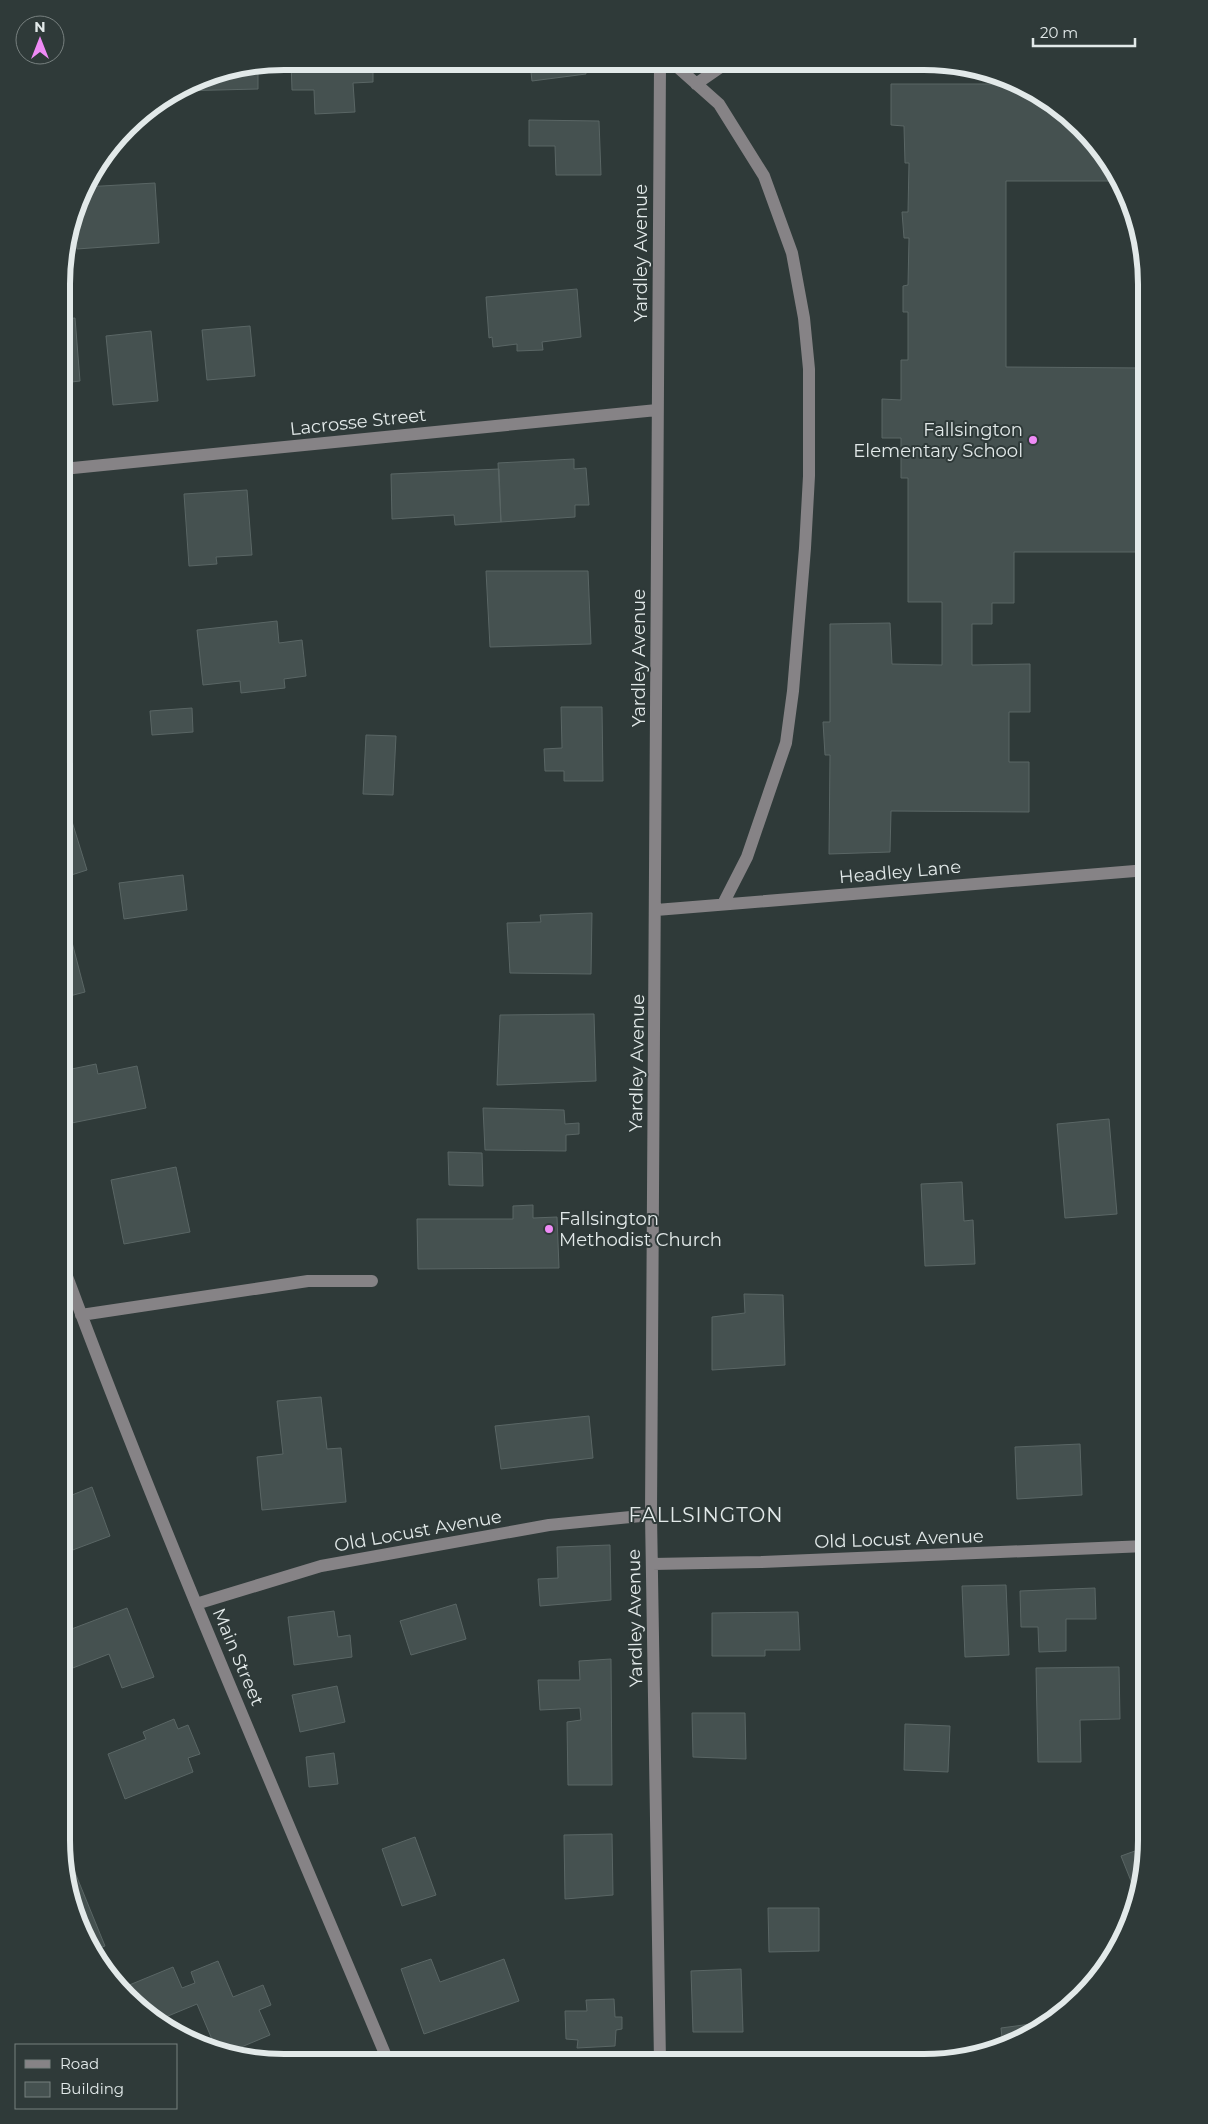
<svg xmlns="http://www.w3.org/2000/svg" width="1208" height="2124" font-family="Montserrat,sans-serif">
<rect width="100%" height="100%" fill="#2f3a39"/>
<path fill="#455150" stroke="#5a6665" d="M291 61 373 62V82L353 83 355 112 315 114 314 90H292Z
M530 63H585L586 74 532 81Z
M258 66V89L177 91 199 78Z
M891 84H1022L1071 116 1109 160 1120 181H1006V367L1147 368V552H1014V603H992V624H972V665L1030 664V712H1009V762H1029V812L891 811 890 852 829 854 830 755H825L823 722H830V624L890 623 892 664 942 665V602H908V478H901V438H882V399L901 400V360H908V312H903V286L908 285 909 238H904L902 212H908L909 163H905L904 126 891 125Z
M529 120 599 121 601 175H556L555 146H529Z
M155 183 159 243 77 249 75 217 84 187Z
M577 289 581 337 542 342 543 350 517 351V344L493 347 492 337 489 338 486 297Z
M75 318 80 381 63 383V319Z
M250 326 255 376 207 380 202 330Z
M151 331 158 401 113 405 106 336Z
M574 459V469L586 468 589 505H575V517L501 522 498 463Z
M499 469 501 522 455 525 454 515 392 519 391 474Z
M247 490 252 555 216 557 217 564 189 566 184 494Z
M486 571H588L591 644 490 647Z
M277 621 279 643 302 640 306 676 284 679 285 688 241 693 240 681 203 685 197 630Z
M561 707H602L603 781H564V771H545L544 749 562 748Z
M192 708 193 732 152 735 150 711Z
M366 735 396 736 393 795 363 794Z
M70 815 87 870 62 878V817Z
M183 875 187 910 124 919 119 883Z
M592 913 591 974 510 973 507 923 541 922 540 915Z
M68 927 85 992 62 998V929Z
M594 1014 596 1081 497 1085 500 1015Z
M96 1064 98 1074 137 1066 146 1108 62 1125V1071Z
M483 1108 564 1110 565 1124 579 1123V1134L566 1135V1151L485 1150Z
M1109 1119 1117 1214 1065 1218 1057 1124Z
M448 1152 482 1153 483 1186 449 1185Z
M176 1167 190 1232 124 1244 111 1180Z
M962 1182 964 1221 973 1220 975 1264 925 1266 921 1184Z
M533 1205V1218L557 1217 559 1268 418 1269 417 1219H513V1206Z
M744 1294 783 1295 785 1365 712 1370V1317L745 1313Z
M321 1397 327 1449 341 1448 346 1502 262 1510 257 1457 283 1454 277 1401Z
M589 1416 593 1458 501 1469 495 1426Z
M1080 1444 1082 1495 1017 1499 1015 1447Z
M92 1487 110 1536 62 1554V1499Z
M610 1545 611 1600 540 1606 538 1579 558 1578 557 1547Z
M1006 1585 1009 1655 965 1657 962 1586Z
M1095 1588 1096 1619H1066V1651L1039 1652 1038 1627H1021L1020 1591Z
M456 1604 466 1639 411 1655 400 1621Z
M127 1608 154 1677 122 1688 109 1654 65 1671 61 1660V1633Z
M334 1611 338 1637 350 1635 352 1657 294 1665 288 1617Z
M798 1612 800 1650H765V1656H712V1613Z
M611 1659 612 1785H568L567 1722 581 1720 580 1708 540 1710 538 1680H580L579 1661Z
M1119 1667 1120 1719 1080 1720 1081 1762H1038L1036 1668Z
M337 1686 345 1722 300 1732 292 1695Z
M692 1713H745L746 1759 693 1757Z
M174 1719 178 1729 188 1725 200 1754 188 1758 193 1772 125 1799 108 1754 146 1739 143 1732Z
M905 1724 950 1726 948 1772 904 1770Z
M334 1753 338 1784 309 1787 306 1757Z
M612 1834 613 1895 565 1899 564 1835Z
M415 1837 436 1895 402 1906 382 1849Z
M1146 1847V1855L1137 1896 1121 1856Z
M74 1870 105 1946 92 1951 73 1912 67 1873Z
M768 1908H819V1951L769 1952Z
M431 1959 440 1982 504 1959 519 2001 424 2034 401 1969Z
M218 1961 233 1997 263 1985 271 2005 259 2010 270 2035 227 2053 217 2051 197 2004 156 2021 148 2017 122 1988 173 1967 182 1988 195 1983 191 1972Z
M741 1969 743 2032H693L691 1971Z
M614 1999 615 2017H622V2029L616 2030 615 2046 577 2048 578 2040 566 2039 565 2011H587L586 2000Z
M1046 2022V2024L1003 2047 1001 2028Z"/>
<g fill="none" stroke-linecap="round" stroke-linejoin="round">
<path stroke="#868386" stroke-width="12" d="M660 64 651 1515 660 2062
M674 64 719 104 764 176 792 253 804 318 809 369V476L805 548 793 691 786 743 747 857 723 904
M696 84 725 64
M63 469 657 410
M656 910 1147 870
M62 1263C162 1533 277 1796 388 2061
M81 1315 308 1281H372
M652 1564 761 1562 1146 1546
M196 1604 321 1566 549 1525 651 1515"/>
</g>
<g fill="#ef8bf6" stroke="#2f3a39" stroke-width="2">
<circle cx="1033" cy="440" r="5"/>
<circle cx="549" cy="1229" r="5"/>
</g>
<g text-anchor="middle" stroke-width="4" stroke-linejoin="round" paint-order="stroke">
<g font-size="18" fill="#e2e9e9" stroke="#2f3a39">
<text transform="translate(641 253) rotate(-90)" y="6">Yardley Avenue</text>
<text transform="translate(358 422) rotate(-6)" y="6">Lacrosse Street</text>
<text transform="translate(639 658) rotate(-90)" y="6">Yardley Avenue</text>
<text transform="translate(900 872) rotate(-5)" y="6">Headley Lane</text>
<text transform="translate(637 1063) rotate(-89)" y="6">Yardley Avenue</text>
<text transform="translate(418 1531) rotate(-10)" y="6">Old Locust Avenue</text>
<text transform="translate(899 1539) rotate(-2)" y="6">Old Locust Avenue</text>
<text transform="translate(635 1618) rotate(-91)" y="6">Yardley Avenue</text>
<text transform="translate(238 1657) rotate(67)" y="6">Main Street</text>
</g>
<g font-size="18" fill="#e2e9e9" stroke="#2f3a39" text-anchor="end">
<text x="1023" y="436">Fallsington<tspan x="1023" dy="21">Elementary School</tspan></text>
<text x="559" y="1225" text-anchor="start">Fallsington<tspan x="559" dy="21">Methodist Church</tspan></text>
</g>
<g font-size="20" letter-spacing="1" fill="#e2e9e9" stroke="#2f3a39">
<text x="706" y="1522">FALLSINGTON</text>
</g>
</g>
<path d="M0 0H1208V2124H0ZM284 70H924A214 214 0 0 1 1138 284V1840A214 214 0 0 1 924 2054H284A214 214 0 0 1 70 1840V284A214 214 0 0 1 284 70Z" fill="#2f3a39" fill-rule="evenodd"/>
<path fill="none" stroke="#e2e9e9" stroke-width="6" d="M284 70H924A214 214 0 0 1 1138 284V1840A214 214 0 0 1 924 2054H284A214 214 0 0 1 70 1840V284A214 214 0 0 1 284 70Z"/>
<rect x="15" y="2044" width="162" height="65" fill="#2f3a39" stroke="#77807f"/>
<rect x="25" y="2060" width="25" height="8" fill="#868386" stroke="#77807f"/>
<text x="60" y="2069" font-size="15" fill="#e2e9e9">Road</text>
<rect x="25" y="2082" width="25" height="15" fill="#455150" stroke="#77807f"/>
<text x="60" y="2094" font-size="15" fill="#e2e9e9">Building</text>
<g transform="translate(40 40)"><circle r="24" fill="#2f3a39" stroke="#77807f"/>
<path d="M0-4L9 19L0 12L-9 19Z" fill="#ef8bf6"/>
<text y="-8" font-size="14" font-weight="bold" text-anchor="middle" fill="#e2e9e9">N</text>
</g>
<path d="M1033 38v8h102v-8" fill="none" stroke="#e2e9e9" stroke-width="2.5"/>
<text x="1040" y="38" font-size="15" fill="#e2e9e9" stroke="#2f3a39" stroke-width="4" paint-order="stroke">20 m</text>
</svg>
